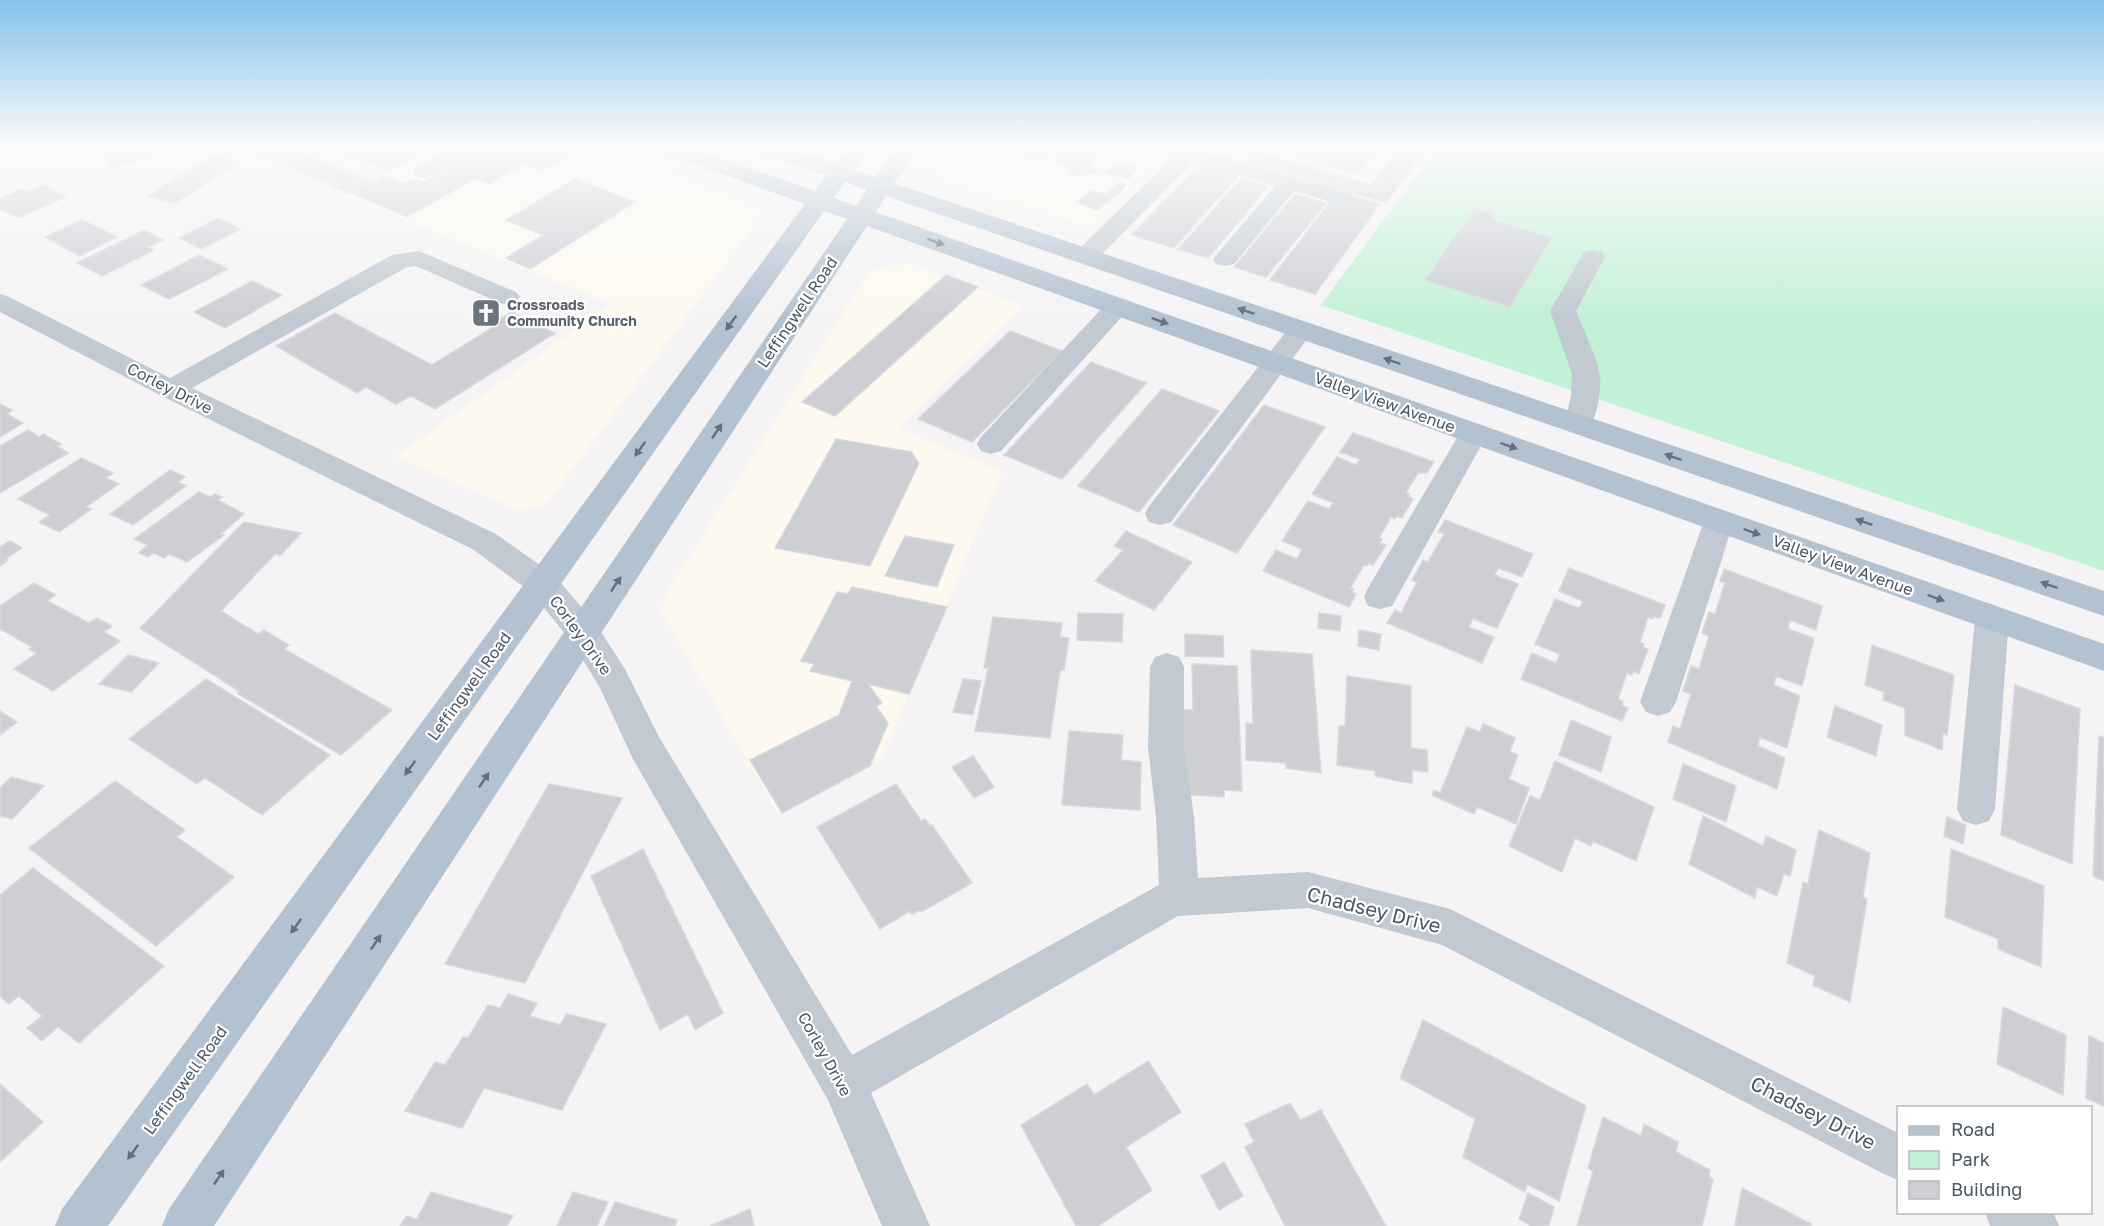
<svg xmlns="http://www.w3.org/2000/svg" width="2104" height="1226" font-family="'Golos Text',sans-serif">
<rect width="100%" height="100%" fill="#f5f3f3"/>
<path fill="#fdf9ef" d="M439 146H591L745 201 760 210 759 220 546 504 517 510 396 456 611 304 346 196Z
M948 146H1169L1091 228 944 182 936 175 934 168Z
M912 264 1024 306 898 428 1002 472 882 757 777 811 661 610 671 587 869 272 893 265Z"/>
<path fill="#c3f1d5" d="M1438 146H2104V571L1321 305Z"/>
<path fill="#cdcfd5" stroke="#d7d9de" stroke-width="1.5" d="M131 146H172L174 148 111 169 101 155Z
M238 146H286L372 182 349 193Z
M327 146H436L389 171Z
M490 146H533L407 217 352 193 384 176 403 184 413 178 424 182Z
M533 146H585L542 171 524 164 489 184 475 179Z
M1041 146 1047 158 1026 161 1020 149Z
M1045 146H1113L1115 149 1091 152 1096 161H1091L1098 173 1071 176 1064 165H1059L1050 148Z
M1257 146H1381L1357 175 1324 165 1326 163 1280 149 1277 152Z
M1400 146H1427L1386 203 1245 161 1255 151 1371 185Z
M214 155 241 161 175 203 147 196Z
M1114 162 1138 168 1128 179 1104 173Z
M1200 164 1239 175 1174 248 1132 235Z
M1242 178 1269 186 1208 258 1178 249Z
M575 179 635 202 530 269 506 258 543 235 506 220Z
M1119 183 1127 185 1115 197 1106 195Z
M42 185 66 197 19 218 0 209V199L22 189 27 192Z
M1092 190 1113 197 1097 210 1077 202Z
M1295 194 1326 203 1266 277 1234 267Z
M1352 196 1380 204 1315 294 1270 280 1330 202 1344 206Z
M1475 208 1495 214 1491 220 1552 237 1510 307 1425 280Z
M218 218 240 229 202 249 180 238Z
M82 220 117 237 80 256 45 237Z
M144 230 163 240 148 247 154 250 102 276 77 263Z
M199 255 228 269 169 299 141 285Z
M946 275 978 287 835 416 802 402Z
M252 281 282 295 225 328 194 312Z
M512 312 555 333 435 409 411 396 396 404 366 387 357 393 276 346 335 313 432 365 492 328 489 326Z
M1010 331 1062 351 972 442 918 419Z
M1091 362 1146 383 1062 479 1004 455Z
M1162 389 1219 411 1139 512 1078 486Z
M0 404 12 410 7 414 23 423 0 437Z
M1264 405 1325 427 1237 553 1173 525Z
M28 430 39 437 43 434 61 444 57 446 68 453 0 493V446Z
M1353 433 1434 462 1427 473H1418L1406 492 1409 494 1408 496 1413 499 1402 518 1397 516 1395 519 1391 517 1379 538 1382 539 1380 543 1386 545 1373 565 1369 563 1367 566 1364 565 1350 588 1354 589 1352 592 1356 594 1349 607 1263 571 1276 550 1297 559 1302 549 1282 541 1308 501 1329 509 1333 503 1312 494 1337 457 1356 465 1360 459 1340 452Z
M836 439 911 452 919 463 870 566 775 548Z
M81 458 113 473 106 478 119 484 86 507 92 509 59 532 39 522 50 515 18 499Z
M170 470 185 477 178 482 186 486 133 525 110 514Z
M199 492 211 497 215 494 222 497 218 500 244 514 221 534 224 535 187 562 169 554 164 558 154 553 148 557 139 553 147 545 134 539Z
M1445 520 1533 554 1522 577 1498 568 1495 575 1518 584 1497 628 1473 619 1469 627 1494 637 1482 663 1387 623 1395 610 1401 613 1417 582 1412 580 1423 560 1428 562 1444 534 1438 532Z
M244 522 301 533 281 555 275 554 221 611 258 634 264 630 289 645 284 649 392 710 341 755 237 693 239 691 140 628Z
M1126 531 1192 562 1154 610 1095 581 1123 550 1114 546Z
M905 536 954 545 937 587 885 576Z
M10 541 22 548 5 559 8 560 0 566V547Z
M1569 568 1665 605 1660 618 1653 616V619L1648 617 1640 642 1644 644 1643 647 1648 649 1639 674 1633 671 1632 675 1627 673 1618 699 1623 701 1622 705 1628 708 1622 721 1521 679 1532 653 1556 663 1560 654 1535 644 1555 599 1579 608 1583 601 1559 591Z
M1724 569 1822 606 1816 630 1790 620 1788 629 1814 638 1802 686 1776 676 1774 685 1800 696 1787 748 1760 737 1758 746 1785 758 1777 789 1668 742 1673 726 1680 729 1691 694 1683 691 1691 666 1699 669 1709 636 1702 633 1709 612 1715 614 1725 583 1720 581Z
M34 583 56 595 47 601 89 623 97 618 112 626 104 632 120 641 53 691 14 669 37 653 29 649 32 647 0 629V606Z
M852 587 947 607 909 694 868 684 882 703 876 706 888 723 870 766 782 813 750 760 839 715 852 681 810 671 814 664 801 661 837 592 848 594Z
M1078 613 1123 614 1122 642 1077 640Z
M1319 613 1341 616 1340 631 1318 628Z
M993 617 1062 623 1060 637 1069 638 1064 670H1061L1059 676 1050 738 975 731 988 668H984Z
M1359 630 1381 634 1379 650 1358 646Z
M1185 634 1223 636 1224 657 1185 656Z
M1872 645 1954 675 1947 735 1943 733 1942 750 1905 735V708L1883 700 1884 692 1865 685Z
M1251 650 1312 654 1321 773 1286 768V763L1246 760V723L1253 724Z
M128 655 159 663 131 692 99 684Z
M1192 664 1237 666 1242 791 1224 790V797L1179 794V710H1193Z
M1347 676 1411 686V748L1427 750 1428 772 1412 770V783L1403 782 1375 776V771L1337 765 1339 726H1345Z
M206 679 330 755 262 815 205 778 197 784 129 739Z
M963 679 981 681 973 715 953 712Z
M2015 685 2080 709 2072 864 2001 835Z
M1835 706 1882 725 1876 756 1827 737Z
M0 711 17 722 0 735Z
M1571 720 1611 737 1601 772 1559 755Z
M1483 724 1515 738 1510 752 1518 755 1509 779 1529 788 1516 824 1477 807 1474 814 1432 795 1434 790 1440 793 1467 727 1480 732Z
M1069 731 1123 735 1121 760 1141 762 1140 810 1062 805Z
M2099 736 2104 738V881L2093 876Z
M973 756 994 787 974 798 952 767Z
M1555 761 1654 807 1636 861 1593 841 1591 846 1575 838 1562 872 1509 846 1530 796 1540 800Z
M1683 764 1736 786 1726 822 1673 799Z
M11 777 44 786 12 819 0 816V788Z
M115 781 185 830 177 837 234 877 156 946 29 848Z
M549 784 622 798 525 983 445 964Z
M896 784 921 821 925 819 930 826 932 825 972 883 921 912 920 910 912 914 910 911 880 929 817 827Z
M1703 816 1763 846 1766 836 1796 850 1790 876 1784 873 1777 896 1757 887 1755 898 1689 864Z
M1947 817 1966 825 1963 844 1944 836Z
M1819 830 1870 853 1863 897 1867 899 1850 1002 1813 985 1815 976 1787 963 1803 882 1808 884Z
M643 849 723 1013 695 1030 688 1014 660 1030 591 876Z
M1951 849 2044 886 2041 967 1998 949V939L1945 917Z
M33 868 164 966 79 1043 58 1027 42 1041 27 1028 42 1016 19 996 9 1004 0 996V895Z
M508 994 537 1003 530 1016 560 1025 567 1014 606 1024 562 1110 484 1088 462 1128 405 1111 435 1062 445 1065 463 1037 468 1038 488 1005 500 1008Z
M2003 1007 2066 1035 2063 1095 1997 1064Z
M1423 1020 1586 1106 1559 1201 1527 1184 1525 1192 1463 1157 1475 1119 1400 1078Z
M2089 1036 2104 1043V1106L2086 1098Z
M1148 1061 1181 1112 1126 1147 1152 1190 1098 1226H1076L1021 1125 1087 1084 1094 1095Z
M0 1084 43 1122 0 1162Z
M1290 1103 1300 1120 1321 1110 1386 1226H1285L1245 1147 1254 1142 1245 1124Z
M1603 1117 1641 1136 1644 1124 1678 1142 1676 1152 1710 1170 1709 1176 1713 1180 1702 1226H1577L1593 1171 1588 1168Z
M1224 1162 1243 1196 1219 1210 1201 1176Z
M1742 1188 1811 1224V1226H1735Z
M431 1192 513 1216 507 1226H400L406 1216 417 1219Z
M573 1192 608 1202 597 1226H557Z
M1528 1193 1554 1207 1549 1226H1531L1519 1219Z
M615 1202 677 1220 675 1226H604Z
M750 1209 754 1226H710Z"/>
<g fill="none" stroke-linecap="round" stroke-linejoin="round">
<path fill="#c1cad2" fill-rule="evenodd" d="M455 146H482L479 151 432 176 424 178 416 176 413 171 416 166Z
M1189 147 1350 193 1354 198 1350 203 1342 205 1294 191 1234 264 1225 266 1216 264 1213 259 1275 186 1193 162 1095 261 1086 263 1077 261 1074 256 1077 251 1181 149Z
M1593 250 1602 252 1605 257 1576 311C1583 330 1597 356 1600 375 1602 391 1597 416 1588 431L1578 433 1568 431 1564 424 1571 396 1572 374 1550 311 1584 252Z
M419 251 516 292 520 297 516 302 507 305 498 302 416 266 407 267 192 388 496 534 554 575 595 623 625 669 659 737 852 1055 1159 885 1156 817 1148 747 1150 667 1155 657 1167 653 1179 657 1184 667V747L1194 817 1198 878 1308 872 1450 909 1898 1133V1180L1882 1173 1442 945 1308 908 1178 916 871 1093 930 1226H882L828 1100 633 759 599 686 571 641 532 593 474 550 160 395 0 312V294L9 297 170 378 392 255Z
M1118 298 1127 301 1131 306 1127 311 1001 451 991 454 981 451 977 444 981 437 1109 301Z
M1301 322 1310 324 1314 330 1171 522 1160 525 1149 522 1145 514 1149 506 1292 324Z
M1474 423 1484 426 1488 433 1392 606 1380 609 1368 606 1364 597 1368 588 1464 426Z
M1719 510 1730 513 1734 521 1676 702 1670 712 1658 716 1646 712 1640 702 1704 521 1708 513Z
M1992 605 2004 609 2009 618 1995 809 1989 821 1976 825 1963 821 1957 809 1975 618 1980 609Z
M1985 1212H2053L2059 1226H1990Z"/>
<path fill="#b3c2d1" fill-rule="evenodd" d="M655 146H687L815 191 826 175 754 151 751 146H783L835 163 848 146H870L853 170 876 177 897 146H919L894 183 2104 591V616L886 196 876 212 2104 644V671L867 226 214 1226H162L169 1209 847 219 824 211 108 1226H55L62 1209 805 204 658 151ZM845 182 867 190 856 206 834 198Z"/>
</g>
<defs><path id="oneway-solid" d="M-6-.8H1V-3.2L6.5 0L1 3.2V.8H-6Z" transform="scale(1.5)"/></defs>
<g fill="#64717d">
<use href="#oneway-solid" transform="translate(936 242) rotate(20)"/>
<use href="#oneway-solid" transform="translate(1246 311) rotate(-161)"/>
<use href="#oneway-solid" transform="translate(1160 321) rotate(20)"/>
<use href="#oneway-solid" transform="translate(731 323) rotate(126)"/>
<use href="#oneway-solid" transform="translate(1392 361) rotate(-161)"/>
<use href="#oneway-solid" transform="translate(717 431) rotate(-56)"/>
<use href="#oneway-solid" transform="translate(1509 446) rotate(20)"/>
<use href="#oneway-solid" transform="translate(640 449) rotate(126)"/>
<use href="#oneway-solid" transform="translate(1673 457) rotate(-161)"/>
<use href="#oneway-solid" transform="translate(1864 522) rotate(-161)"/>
<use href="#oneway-solid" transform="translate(1752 532) rotate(20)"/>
<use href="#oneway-solid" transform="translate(616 584) rotate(-56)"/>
<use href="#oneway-solid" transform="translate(2049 585) rotate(-161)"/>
<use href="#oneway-solid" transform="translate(1936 598) rotate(20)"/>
<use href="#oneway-solid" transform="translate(410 768) rotate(126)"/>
<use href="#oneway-solid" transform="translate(484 780) rotate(-56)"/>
<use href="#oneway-solid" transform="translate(296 926) rotate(126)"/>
<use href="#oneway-solid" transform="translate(376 942) rotate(-56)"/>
<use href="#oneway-solid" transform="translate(133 1152) rotate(126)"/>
<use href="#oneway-solid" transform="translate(219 1177) rotate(-56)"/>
</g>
<linearGradient id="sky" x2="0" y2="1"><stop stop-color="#85c3ea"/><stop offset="0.46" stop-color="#fafafa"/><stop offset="1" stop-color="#fafafa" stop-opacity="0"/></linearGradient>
<rect width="2104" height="318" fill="url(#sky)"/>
<defs>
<g id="church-square" transform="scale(1.5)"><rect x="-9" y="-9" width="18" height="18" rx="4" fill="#6b7280" stroke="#fff"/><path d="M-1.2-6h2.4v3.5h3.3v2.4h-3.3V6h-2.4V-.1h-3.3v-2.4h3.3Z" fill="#fff"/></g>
</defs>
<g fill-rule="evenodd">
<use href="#church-square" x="486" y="313"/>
</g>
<g text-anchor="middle" stroke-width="4.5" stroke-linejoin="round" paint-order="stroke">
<g font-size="14" font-weight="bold" fill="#5b616d" stroke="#fff" text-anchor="start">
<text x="507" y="310">Crossroads<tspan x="507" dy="16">Community Church</tspan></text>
</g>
<g font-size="16" fill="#4a5661" stroke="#fff">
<text transform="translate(797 312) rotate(-56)" y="6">Leffingwell Road</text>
<text transform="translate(170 388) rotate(27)" y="6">Corley Drive</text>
<text transform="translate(1385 402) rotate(20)" y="6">Valley View Avenue</text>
<text transform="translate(1843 565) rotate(20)" y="6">Valley View Avenue</text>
<text transform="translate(581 635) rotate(54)" y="6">Corley Drive</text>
<text transform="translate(469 686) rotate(-54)" y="6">Leffingwell Road</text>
<text transform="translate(825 1054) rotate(61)" y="6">Corley Drive</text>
<text transform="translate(185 1080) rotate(-54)" y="6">Leffingwell Road</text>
</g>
<g font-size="20" fill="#4a5661" stroke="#fff">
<text transform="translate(1374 910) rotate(14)" y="7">Chadsey Drive</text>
<text transform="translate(1813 1113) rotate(27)" y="7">Chadsey Drive</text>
</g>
</g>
<rect x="1897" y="1106" width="195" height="108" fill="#ffffff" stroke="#b7bbc0" stroke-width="1.5"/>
<rect x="1909" y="1126" width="30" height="9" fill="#b3c2d1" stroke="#b7bbc0" stroke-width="1.5"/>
<text x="1951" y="1136" font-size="18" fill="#4a5661">Road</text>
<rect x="1909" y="1151" width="30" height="18" fill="#c3f1d5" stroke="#b7bbc0" stroke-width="1.5"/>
<text x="1951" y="1166" font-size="18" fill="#4a5661">Park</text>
<rect x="1909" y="1181" width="30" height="18" fill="#cdcfd5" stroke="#b7bbc0" stroke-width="1.5"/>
<text x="1951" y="1196" font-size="18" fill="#4a5661">Building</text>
</svg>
